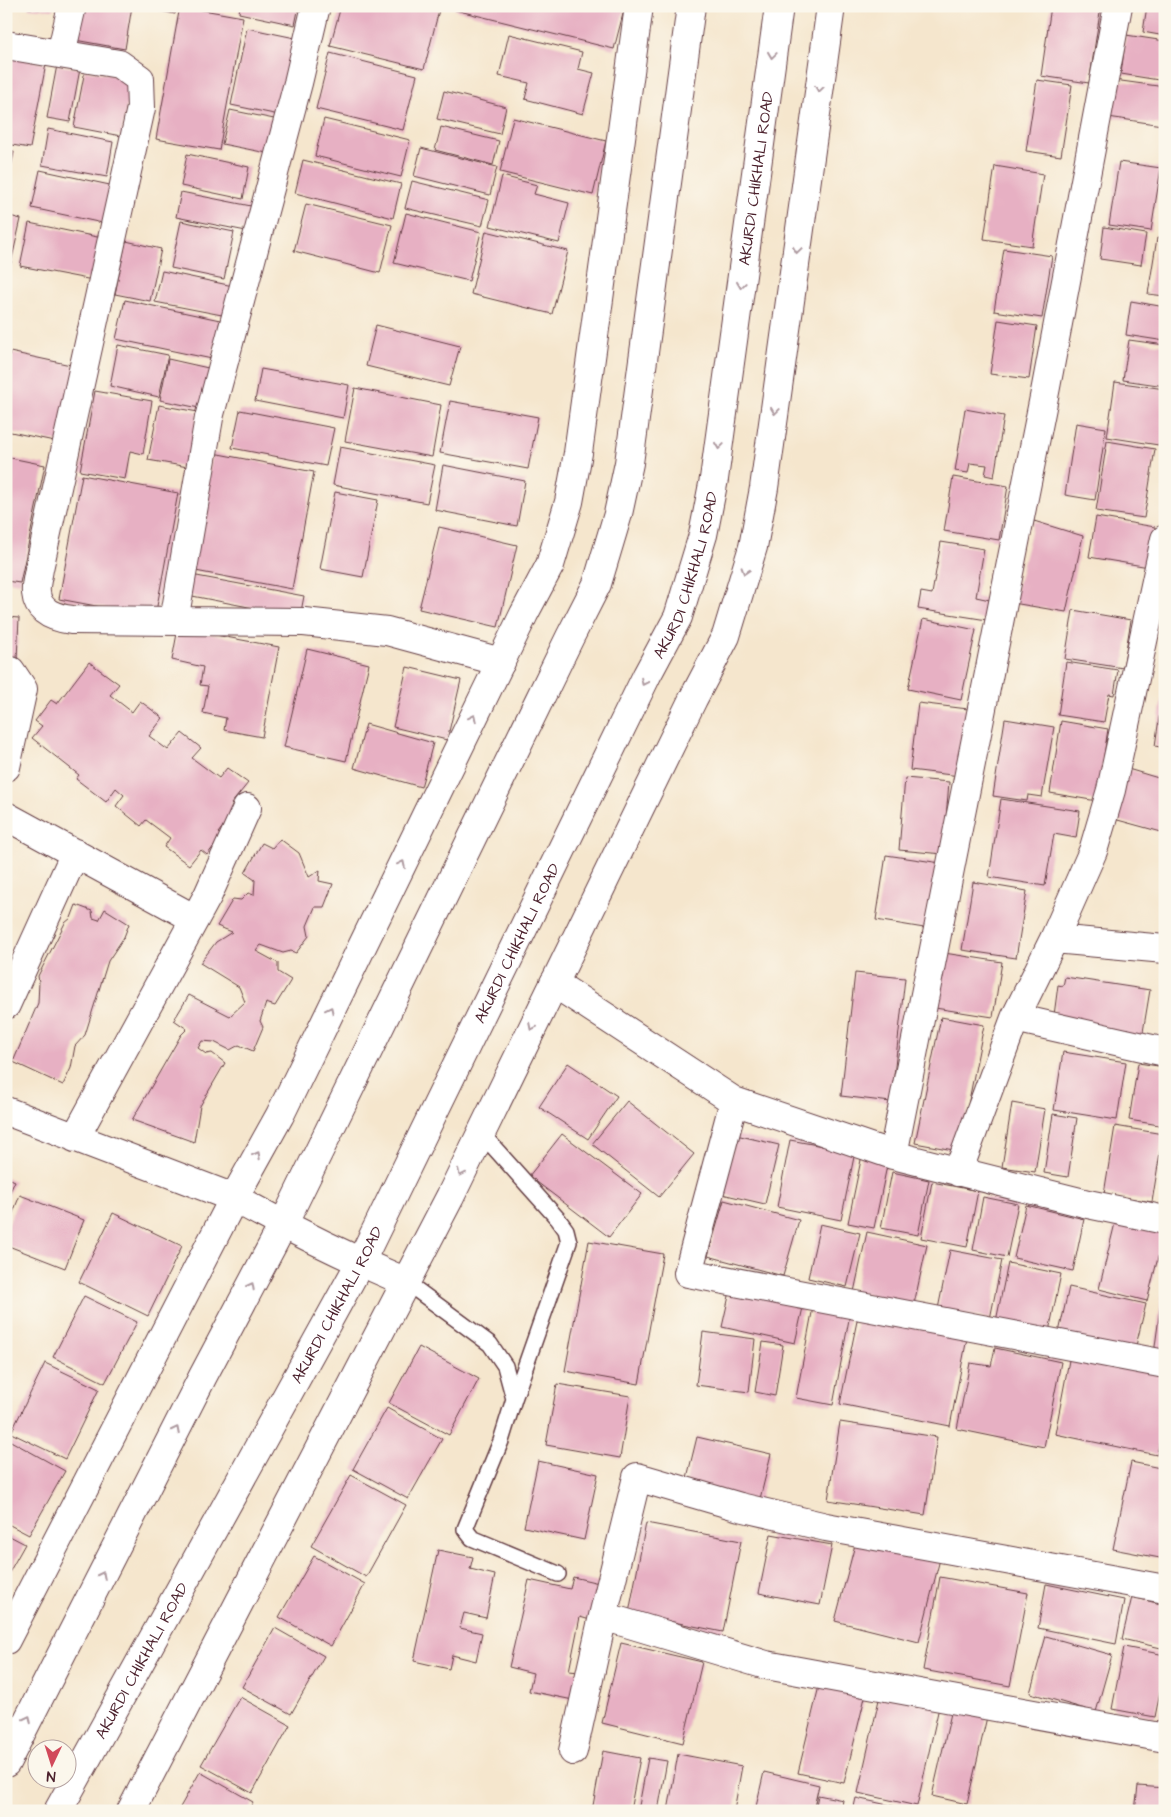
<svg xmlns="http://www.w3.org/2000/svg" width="1171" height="1817" font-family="'Architects Daughter',sans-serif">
<rect width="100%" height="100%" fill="#fbf7ec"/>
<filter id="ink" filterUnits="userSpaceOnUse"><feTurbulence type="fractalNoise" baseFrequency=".02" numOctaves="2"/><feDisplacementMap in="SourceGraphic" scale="10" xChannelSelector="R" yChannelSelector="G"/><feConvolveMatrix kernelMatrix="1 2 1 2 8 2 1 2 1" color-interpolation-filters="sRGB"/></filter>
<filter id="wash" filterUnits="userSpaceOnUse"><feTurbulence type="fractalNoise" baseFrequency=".0096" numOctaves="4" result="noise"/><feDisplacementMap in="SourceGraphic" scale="20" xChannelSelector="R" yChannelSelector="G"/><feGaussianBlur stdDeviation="1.12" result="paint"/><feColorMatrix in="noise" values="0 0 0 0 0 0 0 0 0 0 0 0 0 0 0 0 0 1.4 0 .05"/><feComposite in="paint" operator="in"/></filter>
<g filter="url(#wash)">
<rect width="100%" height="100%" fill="#f5e6cd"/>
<g id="blocks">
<path fill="#e7b0c3" d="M28 6H54L53 10 28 8Z
M81 6H132L125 49 75 40Z
M137 6H177L175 14Z
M180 6 243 17 219 150 156 139Z
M240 6H299L295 25 239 13Z
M341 6H440L424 69 330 46Z
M456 6H625L614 49 455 10Z
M1051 6H1101L1089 83 1041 76Z
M1147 6H1165V36L1143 32Z
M247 28 295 38 279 115 231 105Z
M509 34 582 52 578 69 594 73 583 114 525 99 529 83 499 76Z
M1126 35 1165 41V81L1121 74Z
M330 53 417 75 403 130 316 109Z
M8 56 46 64 30 148 6 144V68Z
M57 65 80 69 70 122 47 118Z
M85 70 132 79 121 136 74 127Z
M1037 80 1072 85 1061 156 1026 151Z
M1114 80 1165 87V107L1162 125 1108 117Z
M444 91 506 107 500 134 437 119Z
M230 110 279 120 272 154 222 144Z
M513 118 606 141 593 195 500 172Z
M324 119 410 140 401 177 315 156Z
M441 127 499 141 493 165 435 150Z
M48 129 113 142 107 177 42 165Z
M421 148 497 167 490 195 414 176Z
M6 150 14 152 7 188H6Z
M187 154 249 167 243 199 181 186Z
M303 160 401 184 393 218 295 193Z
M1119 162 1161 168 1151 231 1109 225Z
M995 166 1043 174 1032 246 984 239Z
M40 170 119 187 112 225 32 208Z
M502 176 537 185 534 194 569 203 559 243 490 226Z
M412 181 489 200 482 226 405 208Z
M181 192 251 206 246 231 176 217Z
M306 204 392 225 380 273 294 251Z
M406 213 481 232 469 281 394 263Z
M6 215 21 219 10 267 6 266Z
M181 221 234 232 224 279 171 268Z
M29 223 107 239 98 281 20 266Z
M1104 227 1146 234 1141 265 1100 259Z
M486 231 568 251 552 314 471 294Z
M1157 238 1165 239V296L1148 294Z
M126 241 161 249 150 301 115 294Z
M1004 249 1052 256 1042 318 994 311Z
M162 271 233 286 227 316 155 302Z
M125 300 220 320 212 359 116 339Z
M1131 301 1165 307V341L1126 335Z
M998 320 1037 326 1029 379 990 374Z
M376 325 460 346 449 386 366 366Z
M1129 340 1165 345V386L1123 380Z
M118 345 168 355 159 397 110 386Z
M10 352 80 367 64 443 6 431V370Z
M168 359 217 370 209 410 160 400Z
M261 369 349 385 343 418 255 401Z
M1115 382 1165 389V446L1107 437Z
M355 388 441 405 432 457 345 441Z
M95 391 152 401 143 454 130 451 125 479 80 471Z
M450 401 538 417 528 469 440 453Z
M159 405 198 412 188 467 148 460Z
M965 409 1004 416 994 477 985 475 987 465 970 463 968 473 955 471Z
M240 410 334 428 326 466 232 448Z
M1076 423 1106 428 1095 500 1065 495Z
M1107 441 1155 449 1144 518 1096 511Z
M340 447 435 465 427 503 333 485Z
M213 453 314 472 292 589 190 570Z
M6 457 45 465 20 583 6 581Z
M443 465 525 481 517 526 435 510Z
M82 475 178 493 155 617 59 599Z
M953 477 1008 486 999 540 944 531Z
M335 492 378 500 363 577 320 569Z
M1096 517 1155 527 1149 567 1089 557Z
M1034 521 1083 536 1066 612 1013 603Z
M439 527 517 545 498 627 419 609Z
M941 542 984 549 976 597 990 600 987 620 918 609 921 592 932 594Z
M186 574 304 596 300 617 182 594Z
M1073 610 1131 620 1123 668 1065 659Z
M6 617 19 618 17 659H6Z
M923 619 976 630 961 700 908 689Z
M178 628 279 647 262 737 224 730 226 718 203 713 208 686 200 685 203 667 172 660Z
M307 649 369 664 346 761 284 747Z
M89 662 119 684 110 695 132 712 140 701 163 718 149 736 168 750 182 733 201 748 192 758 219 778 227 768 248 783 231 804 237 809 218 833 222 836 207 855 201 850 189 865 164 847 170 838 146 820 141 826 116 806 124 795 116 788 106 802 76 779 79 775 32 738 42 726 35 721 51 700 57 704Z
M1066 662 1118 670 1114 695 1109 694 1104 722 1058 715Z
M407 667 461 680 447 740 393 727Z
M1162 698 1165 699V748L1155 746Z
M918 703 968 709 960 776 910 770Z
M1005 719 1054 727 1042 797 1028 795 1027 801 993 796Z
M1061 721 1108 729 1097 801 1050 793Z
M366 724 433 743 421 787 354 768Z
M1128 769 1165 780V833L1114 819Z
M905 778 949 782 943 854 899 850Z
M1001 799 1080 811 1076 838 1054 834 1045 886 989 877Z
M280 839 299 853 309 877 320 870 319 881 333 884 324 907H315L307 926 309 936 296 953 291 951 283 953 261 945 256 951 278 963V972L291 980 275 1006 266 1003 260 1021 263 1027 253 1051 239 1045 230 1050 214 1042 202 1041 198 1048 206 1054 212 1053 225 1063 200 1106 194 1142 132 1120 181 1035 187 1029 174 1020 189 995 230 1016 245 1002 239 987 200 963 216 942 232 932 217 926 233 899 241 900 248 893 254 895 255 880 245 873 262 843 272 848Z
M886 855 941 863 930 929 876 920Z
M973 882 1027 891 1016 958 962 950Z
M76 905 92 911 93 918 99 920 105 909 129 924 124 937 108 961 85 1035 75 1046 71 1068 63 1085 13 1062 38 1003 39 982 38 976 65 923 71 918Z
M944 953 1002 962 993 1017 935 1008Z
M855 973 905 978 891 1102 841 1096Z
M1065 977 1150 990 1142 1038 1053 1023 1058 985 1063 986Z
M941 1017 984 1025 959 1151 915 1143Z
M1063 1052 1126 1062 1117 1120 1054 1110Z
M568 1063 617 1096 588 1139 539 1107Z
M1138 1063 1165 1067V1126L1129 1120Z
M627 1101 694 1154 659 1197 592 1144Z
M1012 1103 1045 1109 1035 1172 1002 1167Z
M1053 1114 1077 1118 1068 1177 1044 1173Z
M1115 1126 1163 1134 1152 1202 1104 1194Z
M562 1134 642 1194 609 1237 529 1176Z
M736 1135 779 1145 765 1204 722 1194Z
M790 1140 855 1152 841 1220 777 1207Z
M862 1155 888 1161 874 1228 848 1223Z
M892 1172 929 1180 918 1235 881 1228Z
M6 1177 15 1181 6 1200Z
M932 1182 978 1191 967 1247 921 1238Z
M20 1195 84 1220 65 1268 6 1245V1230Z
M983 1197 1018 1204 1007 1257 973 1250Z
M724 1200 799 1220 783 1276 708 1256Z
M1026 1205 1084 1219 1073 1271 1014 1258Z
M113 1213 182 1246 148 1316 79 1282Z
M1115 1223 1164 1234 1147 1301 1099 1289Z
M820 1224 860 1233 847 1287 808 1278Z
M867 1232 927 1245 914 1304 854 1292Z
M589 1241 663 1254 639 1384 565 1371Z
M950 1250 1002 1260 990 1319 938 1309Z
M1008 1263 1061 1274 1048 1336 995 1326Z
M731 1287 804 1303 795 1343 722 1327Z
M1069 1287 1146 1304 1134 1354 1058 1337Z
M1162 1294 1165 1295V1355L1154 1354Z
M84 1296 137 1322 105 1383 53 1357Z
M813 1307 850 1314 833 1405 796 1398Z
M858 1316 967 1338 950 1426 840 1404Z
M703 1332 755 1339 749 1392 696 1385Z
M763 1342 783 1345 775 1396 755 1392Z
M419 1347 479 1379 449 1435 389 1403Z
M995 1348 1061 1362 1044 1447 957 1429 970 1363 991 1366Z
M1070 1355 1165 1374V1414L1157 1455 1055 1434Z
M45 1363 99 1389 65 1459 11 1433Z
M557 1384 630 1396 620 1458 546 1445Z
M387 1408 442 1439 408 1499 353 1469Z
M840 1422 937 1437 925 1515 828 1500Z
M697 1437 771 1454 759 1503 685 1486Z
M7 1439 65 1471 29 1535 6 1523Z
M538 1461 598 1474 584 1540 524 1527Z
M1131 1462 1165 1469V1559L1113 1549Z
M351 1475 406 1505 366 1577 311 1546Z
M646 1523 741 1541 723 1632 629 1613Z
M6 1534 25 1544 6 1578Z
M771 1534 832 1545 820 1605 759 1593Z
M857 1537 940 1559 919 1642 835 1621Z
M438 1550 473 1557 470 1569 495 1575 486 1618 464 1613 460 1628 482 1633 476 1661 452 1655 449 1669 414 1661Z
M314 1556 365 1584 331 1646 279 1617Z
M573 1577 599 1583 590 1620 580 1617 569 1671 579 1672 573 1700 529 1691 533 1673 509 1667 529 1580 570 1589Z
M940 1577 1028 1593 1010 1686 923 1670Z
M1046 1584 1124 1600 1116 1644 1038 1628Z
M1132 1597 1165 1605V1633L1161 1648 1122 1639Z
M275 1628 324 1656 291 1714 242 1687Z
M1046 1636 1112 1655 1096 1712 1030 1693Z
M621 1643 702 1662 683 1743 602 1723Z
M1124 1647 1165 1655V1666L1155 1717 1112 1709Z
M820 1682 866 1693 844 1783 798 1773Z
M1164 1694H1165V1727L1158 1726Z
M880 1695 939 1707 917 1806 858 1793Z
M240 1697 290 1725 252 1793 201 1765Z
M954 1700 989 1708 967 1804 932 1796Z
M603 1751 640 1758 630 1811H592Z
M678 1754 742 1766 734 1811H668Z
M648 1758 667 1761 658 1811H638Z
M200 1772 253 1802 248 1811H178Z
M764 1772 819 1785 813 1811H755Z
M1138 1786 1165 1788V1811H1135Z
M818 1795 843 1800 841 1811H815Z
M856 1798 906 1809 905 1811H853Z"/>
</g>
</g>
<g filter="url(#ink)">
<use href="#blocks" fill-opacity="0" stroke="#643d43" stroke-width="1"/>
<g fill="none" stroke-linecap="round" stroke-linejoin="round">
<g stroke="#643d43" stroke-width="18">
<path id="lane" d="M481 1133 558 1219 566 1230 569 1242 514 1399
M406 1282 490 1344 505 1366 514 1399 501 1441 465 1529 472 1538 558 1574"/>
</g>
<g stroke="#643d43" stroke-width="30">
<path id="street" d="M6 45 119 64 140 79 141 108 39 569C38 576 35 586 36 593 38 613 56 618 72 620L304 622 387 631 501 662
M61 54 72 6
M174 621 209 418 298 83 316 6
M6 670 11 671 23 689 6 767
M6 816 195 919
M1054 939 1165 949
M554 983 734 1101 893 1155 1088 1204 1165 1220
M6 1005 75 853
M1015 1018 1165 1052
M734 1101 688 1273 1165 1364
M6 1111 234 1198 6 1640
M75 1138 208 895 247 808
M893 1155 1046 387 1118 6
M958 1172 1015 1018 1054 939 1093 851 1111 790 1165 539
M1165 1589 826 1527 740 1507 637 1477 603 1616 766 1665 1165 1738
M573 1751 603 1616"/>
</g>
<g stroke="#643d43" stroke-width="30">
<path id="secondary" d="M406 1282C347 1257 290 1229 234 1198L280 1115 524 614 550 565 569 502 578 453 639 6
M131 1811 450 1197 693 699 726 636 753 547 764 488 831 6"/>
</g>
<g stroke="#643d43" stroke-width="30">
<g id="primary">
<path d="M6 1763 203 1376 283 1225 570 637 597 584 618 514 629 463 691 6"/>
<path id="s1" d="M58 1811 360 1263 647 675 678 617 703 535 714 479 779 6"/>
</g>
</g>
<use href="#lane" stroke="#fff" stroke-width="15"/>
<use href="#street" stroke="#fff" stroke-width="28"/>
<use href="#secondary" stroke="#fff" stroke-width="28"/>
<use href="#primary" stroke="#fff" stroke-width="28"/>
</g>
<defs><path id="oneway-chevron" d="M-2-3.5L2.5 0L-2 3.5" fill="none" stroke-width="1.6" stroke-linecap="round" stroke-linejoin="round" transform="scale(1.25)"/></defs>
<g stroke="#ae9aa0">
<use href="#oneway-chevron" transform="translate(772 55) rotate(98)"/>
<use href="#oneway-chevron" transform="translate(819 89) rotate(98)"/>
<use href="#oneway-chevron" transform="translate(797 250) rotate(98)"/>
<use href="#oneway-chevron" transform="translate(741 285) rotate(98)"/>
<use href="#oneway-chevron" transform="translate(775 411) rotate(98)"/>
<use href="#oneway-chevron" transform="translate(719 446) rotate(98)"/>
<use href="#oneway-chevron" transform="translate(745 571) rotate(107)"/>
<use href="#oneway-chevron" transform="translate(644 682) rotate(116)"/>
<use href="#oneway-chevron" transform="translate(473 718) rotate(-64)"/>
<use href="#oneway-chevron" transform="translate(402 864) rotate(-64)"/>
<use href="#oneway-chevron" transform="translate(330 1010) rotate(-64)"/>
<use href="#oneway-chevron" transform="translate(532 1027) rotate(116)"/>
<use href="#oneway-chevron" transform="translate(257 1155) rotate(-62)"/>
<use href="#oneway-chevron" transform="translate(461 1173) rotate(116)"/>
<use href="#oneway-chevron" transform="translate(251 1286) rotate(-62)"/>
<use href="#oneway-chevron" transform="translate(176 1430) rotate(-63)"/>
<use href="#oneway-chevron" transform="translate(102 1575) rotate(-63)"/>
<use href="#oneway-chevron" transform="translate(28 1719) rotate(-63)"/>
</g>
</g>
<g text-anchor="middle" stroke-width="5" stroke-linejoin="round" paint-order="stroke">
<g font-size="16" fill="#4a1f2b" stroke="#fbf7ec">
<text dy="6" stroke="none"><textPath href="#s1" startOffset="1792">AKURDI CHIKHALI ROAD</textPath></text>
<text dy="6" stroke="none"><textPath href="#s1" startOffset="1388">AKURDI CHIKHALI ROAD</textPath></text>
<text dy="6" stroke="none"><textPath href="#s1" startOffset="982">AKURDI CHIKHALI ROAD</textPath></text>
<text dy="6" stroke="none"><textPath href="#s1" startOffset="578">AKURDI CHIKHALI ROAD</textPath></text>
<text dy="6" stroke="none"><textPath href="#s1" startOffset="172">AKURDI CHIKHALI ROAD</textPath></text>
</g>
</g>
<rect width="1171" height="1817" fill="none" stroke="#fbf7ec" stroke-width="25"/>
<g transform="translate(52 1764) rotate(184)"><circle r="24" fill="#fbf7ec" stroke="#b4a19f"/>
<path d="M0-4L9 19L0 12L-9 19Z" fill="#d1495b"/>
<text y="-8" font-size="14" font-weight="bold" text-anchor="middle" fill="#4a1f2b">N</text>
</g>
</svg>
